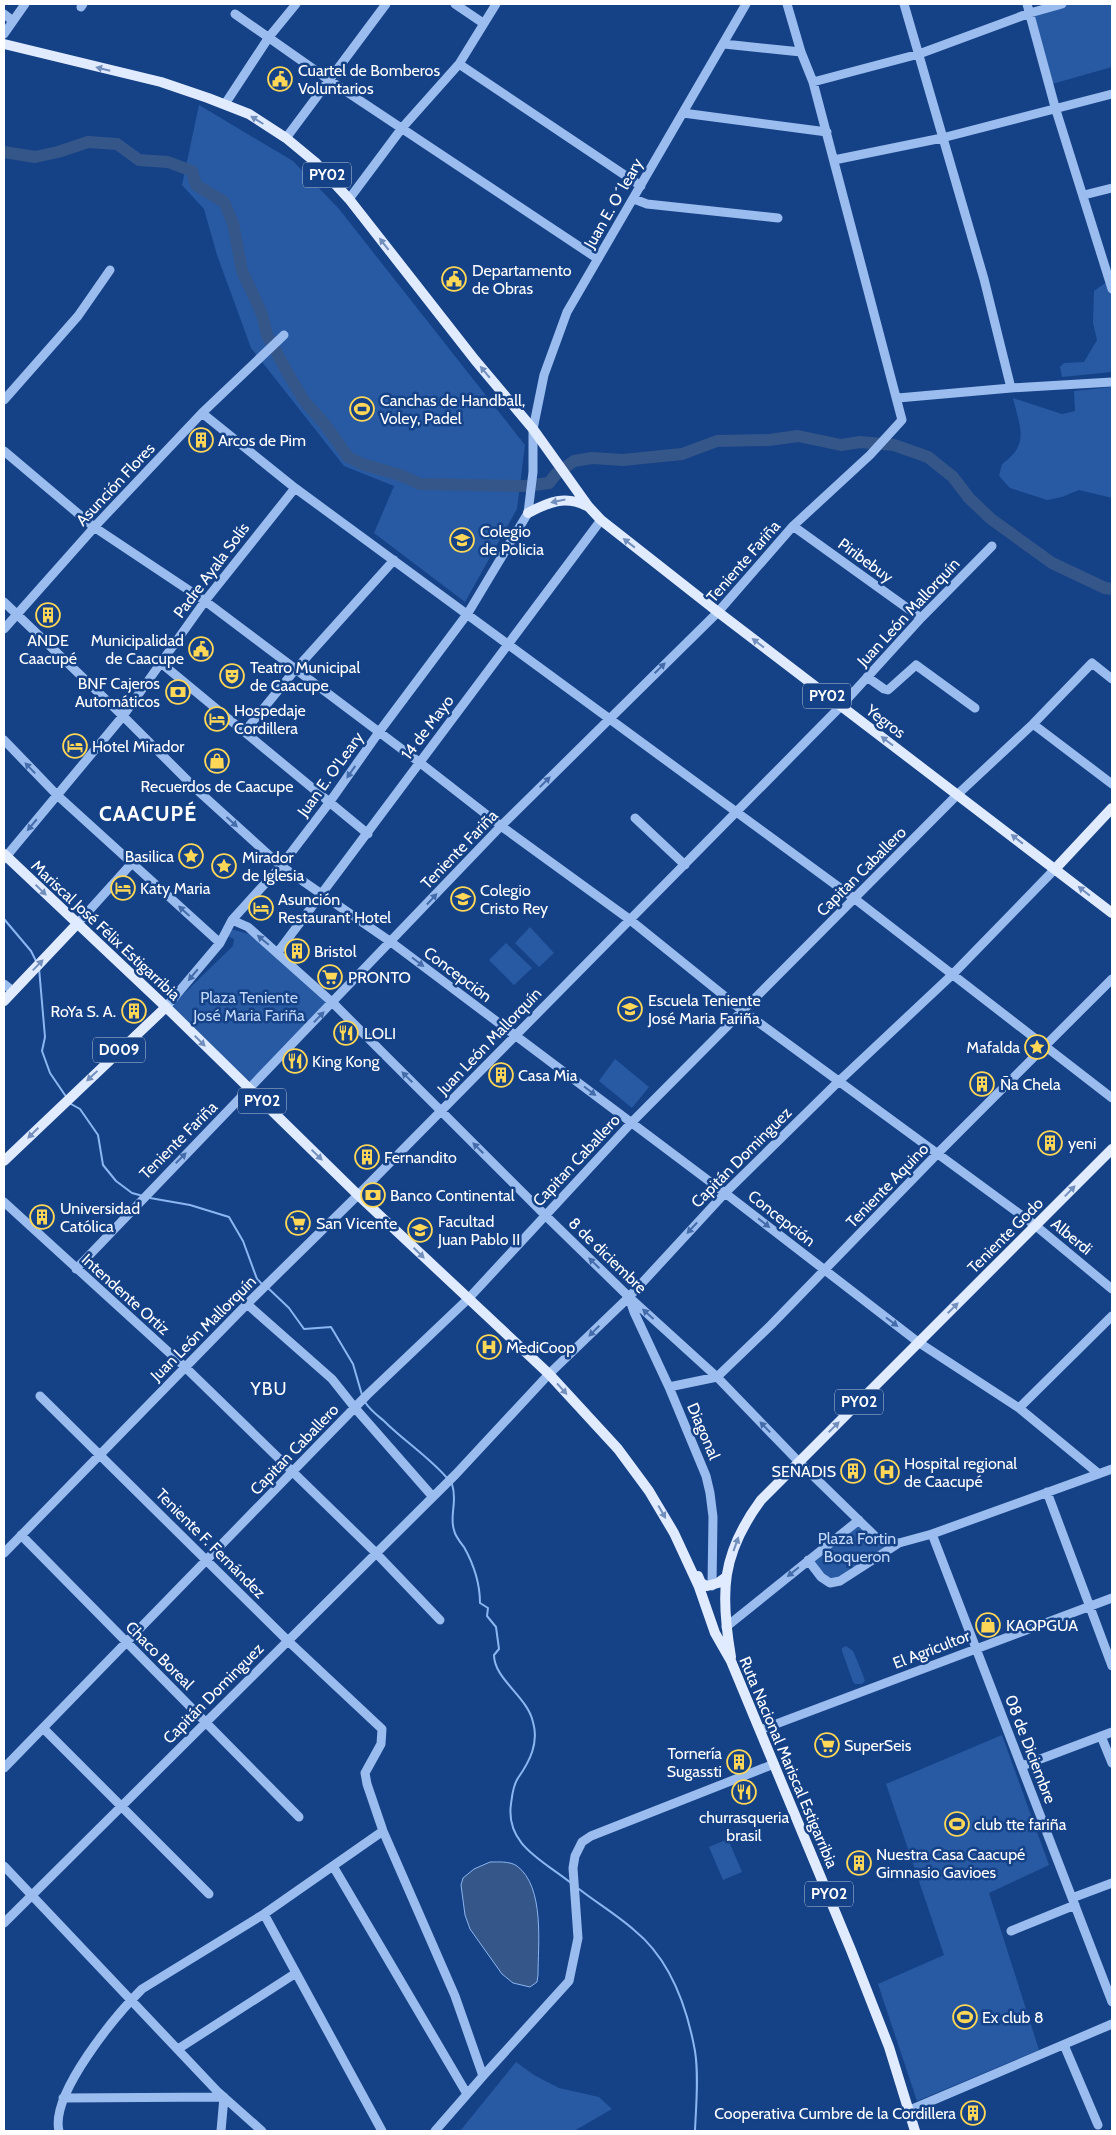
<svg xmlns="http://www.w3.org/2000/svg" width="1116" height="2135" font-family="Cabin,sans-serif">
<rect width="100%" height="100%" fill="#154186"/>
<path fill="#285aa4" d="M1069 4H1112V67L1052 84 1032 14Z
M199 105 293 161 339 209 525 445 517 509 465 602 374 533 394 486 344 466 251 348 217 255 204 209 182 185Z
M1108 281 1112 298V372L1062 377 1060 367 1064 363 1084 362 1097 340 1093 323 1094 291Z
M1112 387V498L1079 490 1062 497 1047 500 1010 488 999 476 1002 464C1030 444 1020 428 1013 398L1062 414 1075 411 1074 391Z
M530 927 554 953 539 967 515 943Z
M231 929 252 935 328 1002 251 1083 171 1006 233 946 234 939 226 935Z
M506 943 532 968 514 985 489 960Z
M615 1059 649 1087 632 1108 599 1081Z
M859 1520 880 1541 899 1543 830 1583 808 1560Z
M846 1646C848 1648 851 1649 853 1651 854 1653 865 1679 865 1681L862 1684H855L853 1682 842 1651V1648Z
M1002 1735 1049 1865 989 1893 1039 2050 917 2101 878 1984 944 1955 886 1784Z
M728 1839 742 1872 723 1880 709 1847Z
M516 2062 534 2075 559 2088 599 2097 612 2109 574 2131H460Z"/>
<path fill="#355689" stroke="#8cb6f1" d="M490 1862C498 1862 510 1861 517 1866 545 1887 538 1945 538 1975L537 1982 530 1987 513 1983 502 1974 470 1929 465 1915 461 1885 463 1878 474 1869Z"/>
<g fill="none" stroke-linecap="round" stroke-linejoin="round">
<path stroke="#8cb6f1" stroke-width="2" d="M4 919 31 951 36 961
M39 968 45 1037 42 1051 50 1073 67 1098
M71 1104 80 1109 98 1135 103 1165 116 1181 132 1193 143 1196
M150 1198 190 1205 229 1217 243 1241 257 1279 262 1284
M268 1288 289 1308 304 1329 331 1327 353 1364 362 1395
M365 1402C370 1410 377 1415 384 1421 404 1441 429 1457 447 1478
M452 1484C458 1502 449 1515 454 1530 455 1536 460 1542 464 1547 474 1565 480 1582 480 1603L488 1608 487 1616 496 1627 499 1649 494 1655C494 1679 527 1696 533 1722 539 1743 530 1761 518 1778 513 1785 512 1796 511 1804 505 1845 544 1861 571 1883
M579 1889C597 1903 617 1915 634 1930 670 1959 687 2007 695 2051 699 2077 696 2105 695 2131"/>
<path stroke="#355689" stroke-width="12" d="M4 152 35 157 58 152 88 142 117 144 139 160 168 162 192 171 196 185 224 202 233 223 242 271 262 314 267 335 291 379 305 402 324 423 348 457 362 464 400 475 420 484 526 486 549 483 556 474 574 461 592 458 623 460 682 454 717 441 769 440 798 436 841 445 860 442 894 445 928 457 953 477 969 498 991 519 1052 563 1105 588 1112 589"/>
<path stroke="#9abcee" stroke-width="9" d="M455 4 483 23
M904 4 984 279 1011 388
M1027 4 1055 107 1112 289
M81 7 83 4
M4 14 13 21
M235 14 329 80 598 259
M4 34 25 4
M724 44 801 52
M459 64 641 186
M813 82 919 54 1030 13 1062 4
M225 104 269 37 296 4
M683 113 827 132
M286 138 386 4
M834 160 942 138 1112 94
M1084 195 1112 188
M349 199 402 128 459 64 496 4
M634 199 647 204 778 218
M898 398 1011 388 1112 382
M4 400 78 316 110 270
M202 413 295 488 855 899 1112 1098
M4 451 94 527 205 601 419 762 501 826 629 919 743 1011 1036 1226 1112 1289
M793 526 921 618
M4 602 123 716 196 789 281 866 391 942 725 1193 918 1342 1019 1408 1099 1474
M4 629 99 522 202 413 284 335
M161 663 368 834
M867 677 884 689 888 690 916 665 975 708
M1033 724 1112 784
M245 731 295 670 394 560
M4 740 57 795 220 943
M635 818 685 865
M4 859 123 716 205 601 295 488
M232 920 248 927 333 1003 545 1215 629 1297 717 1377 799 1462 880 1541 899 1543 932 1534 1112 1469
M77 924 132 863
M278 952 601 520
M4 984 13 991
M166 1007 220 943 232 920 281 866 329 803 379 732 468 613 528 513 533 472V429L544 375 567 312 746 4
M4 1202 185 1367 375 1552 440 1620
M76 1269 501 826 718 612 793 526 870 455 902 420 813 82 801 52 787 4
M629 1297 634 1312 669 1387 706 1476 710 1493 713 1517 712 1586
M247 1304 332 1379 355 1408 433 1497
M669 1387 717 1377 771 1325 938 1153 1112 979
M40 1396 287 1640 382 1729 381 1744 365 1773 367 1784 383 1831 455 1996 483 2076 435 2131
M1019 1408 1112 1316
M1047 1492 1112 1666
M932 1534 1112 2002
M21 1535 299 1817
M4 1553 247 1304 358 1195 841 706 921 618 992 546
M808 1560 821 1577 830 1583 840 1581 899 1543
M726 1627 859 1520
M43 1728 209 1894
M760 1730 1112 1598
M1101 1736 1112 1763
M1022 1766 1112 1732
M4 1768 367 1395 468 1299 632 1122 958 794 1033 724 1092 663 1112 679
M4 1866 217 2091 262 2131
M333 1866 467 2094
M1072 1898 1112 1883
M264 1914 382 2131
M4 1923 456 1474 549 1374 629 1297 725 1193 838 1082 953 974 1055 869
M1011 1931 1075 1905
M1064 2045 1098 2125
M178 2049 296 1973
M483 2076 569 1981 578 1938 573 1868 575 1856 582 1842 591 1836 774 1764
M63 2098 224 2097 221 2131
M910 2110 1112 2024
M59 2131C50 2094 116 2015 142 1989L264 1914 383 1831"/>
<path stroke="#e1ebff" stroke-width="10" d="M4 44 161 82 208 98 249 114 286 138 315 162 349 199 475 360 533 429 588 506 601 520 718 612 1112 913
M528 513C549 502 565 495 587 506
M4 854 166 1007 358 1195 549 1374 618 1449 649 1491 674 1533 699 1587 715 1633 731 1661 851 1950 889 2047 915 2131
M1055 869 1112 808
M4 1001 77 924
M4 1161 166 1007
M698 1576 701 1583 707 1586 718 1583 726 1577
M731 1657C720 1593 721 1554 761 1500L1112 1149"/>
</g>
<defs><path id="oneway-solid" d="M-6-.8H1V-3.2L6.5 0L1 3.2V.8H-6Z" transform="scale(1.25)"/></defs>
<g fill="#718ebc">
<use href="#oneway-solid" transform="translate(103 69) rotate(-166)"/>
<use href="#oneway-solid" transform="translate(257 120) rotate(-148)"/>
<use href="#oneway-solid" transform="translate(384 244) rotate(-128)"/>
<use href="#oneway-solid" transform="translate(485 372) rotate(-130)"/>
<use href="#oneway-solid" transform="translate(558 501) rotate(168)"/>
<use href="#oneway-solid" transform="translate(629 543) rotate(-142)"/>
<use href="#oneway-solid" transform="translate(758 643) rotate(-143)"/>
<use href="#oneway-solid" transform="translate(887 741) rotate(-143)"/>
<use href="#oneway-solid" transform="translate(1017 839) rotate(-142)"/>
<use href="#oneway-solid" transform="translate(41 890) rotate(44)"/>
<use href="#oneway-solid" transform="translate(1084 891) rotate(-142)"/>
<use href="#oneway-solid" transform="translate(38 965) rotate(-46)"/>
<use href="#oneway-solid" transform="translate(200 1041) rotate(45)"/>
<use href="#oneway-solid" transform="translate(92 1076) rotate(137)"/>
<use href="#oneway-solid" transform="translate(33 1133) rotate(136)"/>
<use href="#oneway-solid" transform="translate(317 1155) rotate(44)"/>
<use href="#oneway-solid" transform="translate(1070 1191) rotate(-46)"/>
<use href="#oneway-solid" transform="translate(419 1253) rotate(44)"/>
<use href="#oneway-solid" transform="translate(953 1308) rotate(-45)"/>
<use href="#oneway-solid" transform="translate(562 1389) rotate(48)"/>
<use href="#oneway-solid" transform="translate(834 1427) rotate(-45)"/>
<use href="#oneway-solid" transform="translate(662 1512) rotate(60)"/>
<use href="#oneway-solid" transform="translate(736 1544) rotate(-70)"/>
</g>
<g fill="#446caa">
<use href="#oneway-solid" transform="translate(660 668) rotate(-44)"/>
<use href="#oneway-solid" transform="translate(30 768) rotate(-134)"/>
<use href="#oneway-solid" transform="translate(351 772) rotate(125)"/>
<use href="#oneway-solid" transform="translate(545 782) rotate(-45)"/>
<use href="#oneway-solid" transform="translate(232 822) rotate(42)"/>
<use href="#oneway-solid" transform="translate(32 825) rotate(130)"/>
<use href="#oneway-solid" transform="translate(432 899) rotate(-47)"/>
<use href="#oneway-solid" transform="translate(184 911) rotate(-138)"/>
<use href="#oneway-solid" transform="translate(263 940) rotate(-140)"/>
<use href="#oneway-solid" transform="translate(418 962) rotate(37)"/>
<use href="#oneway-solid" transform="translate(193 975) rotate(130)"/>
<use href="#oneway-solid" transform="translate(319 1017) rotate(-46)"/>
<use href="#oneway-solid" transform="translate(407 1077) rotate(-135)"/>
<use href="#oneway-solid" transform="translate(590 1091) rotate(37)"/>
<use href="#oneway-solid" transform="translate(478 1148) rotate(-135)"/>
<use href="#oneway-solid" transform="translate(181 1158) rotate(-45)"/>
<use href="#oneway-solid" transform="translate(764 1223) rotate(38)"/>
<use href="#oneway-solid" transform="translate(692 1228) rotate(133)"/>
<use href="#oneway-solid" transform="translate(594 1263) rotate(-136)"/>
<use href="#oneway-solid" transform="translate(648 1314) rotate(-138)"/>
<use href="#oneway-solid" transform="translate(892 1322) rotate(37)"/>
<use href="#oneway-solid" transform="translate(594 1331) rotate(135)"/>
<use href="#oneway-solid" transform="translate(765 1427) rotate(-134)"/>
<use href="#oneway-solid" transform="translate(793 1572) rotate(141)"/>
</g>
<defs>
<g id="civic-ring" transform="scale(1.25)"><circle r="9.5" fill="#154186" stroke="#ffd757" stroke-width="1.5"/><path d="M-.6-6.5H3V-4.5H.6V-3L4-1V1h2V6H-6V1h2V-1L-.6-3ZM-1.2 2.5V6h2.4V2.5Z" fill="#ffd757"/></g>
<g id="stadium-ring" transform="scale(1.25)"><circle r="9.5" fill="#154186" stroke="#ffd757" stroke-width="1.5"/><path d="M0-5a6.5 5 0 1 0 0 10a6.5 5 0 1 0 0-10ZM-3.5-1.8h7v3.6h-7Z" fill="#ffd757"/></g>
<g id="building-ring" transform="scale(1.25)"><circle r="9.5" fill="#154186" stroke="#ffd757" stroke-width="1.5"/><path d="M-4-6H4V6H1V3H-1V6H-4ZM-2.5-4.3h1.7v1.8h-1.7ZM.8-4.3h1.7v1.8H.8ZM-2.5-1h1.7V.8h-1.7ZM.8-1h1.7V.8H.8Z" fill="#ffd757"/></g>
<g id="school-ring" transform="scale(1.25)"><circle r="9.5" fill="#154186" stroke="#ffd757" stroke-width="1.5"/><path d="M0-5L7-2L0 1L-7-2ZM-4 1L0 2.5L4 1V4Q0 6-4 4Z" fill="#ffd757"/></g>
<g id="theatre-ring" transform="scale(1.25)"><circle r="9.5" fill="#154186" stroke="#ffd757" stroke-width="1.5"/><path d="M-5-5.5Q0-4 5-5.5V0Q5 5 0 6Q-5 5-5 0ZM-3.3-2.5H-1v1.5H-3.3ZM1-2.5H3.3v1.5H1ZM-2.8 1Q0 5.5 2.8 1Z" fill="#ffd757"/></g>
<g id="bank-ring" transform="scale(1.25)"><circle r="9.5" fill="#154186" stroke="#ffd757" stroke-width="1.5"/><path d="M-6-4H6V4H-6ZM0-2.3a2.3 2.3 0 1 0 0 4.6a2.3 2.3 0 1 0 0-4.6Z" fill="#ffd757"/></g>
<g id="hotel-ring" transform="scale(1.25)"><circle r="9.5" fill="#154186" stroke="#ffd757" stroke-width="1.5"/><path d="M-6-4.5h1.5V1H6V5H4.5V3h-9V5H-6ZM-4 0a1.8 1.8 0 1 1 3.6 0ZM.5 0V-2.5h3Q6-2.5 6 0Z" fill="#ffd757"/></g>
<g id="shop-ring" transform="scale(1.25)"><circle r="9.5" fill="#154186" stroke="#ffd757" stroke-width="1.5"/><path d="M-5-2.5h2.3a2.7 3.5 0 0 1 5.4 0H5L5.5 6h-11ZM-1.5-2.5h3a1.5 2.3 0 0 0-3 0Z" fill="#ffd757"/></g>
<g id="sight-ring" transform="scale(1.25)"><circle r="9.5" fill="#154186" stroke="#ffd757" stroke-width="1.5"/><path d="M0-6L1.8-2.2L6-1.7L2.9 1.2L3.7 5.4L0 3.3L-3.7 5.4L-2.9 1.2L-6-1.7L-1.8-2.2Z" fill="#ffd757"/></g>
<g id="supermarket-ring" transform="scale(1.25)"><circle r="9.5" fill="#154186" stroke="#ffd757" stroke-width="1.5"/><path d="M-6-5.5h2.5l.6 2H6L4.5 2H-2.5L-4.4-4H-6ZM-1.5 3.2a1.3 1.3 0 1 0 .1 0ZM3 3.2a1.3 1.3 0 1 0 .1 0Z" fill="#ffd757"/></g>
<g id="restaurant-ring" transform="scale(1.25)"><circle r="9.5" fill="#154186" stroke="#ffd757" stroke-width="1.5"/><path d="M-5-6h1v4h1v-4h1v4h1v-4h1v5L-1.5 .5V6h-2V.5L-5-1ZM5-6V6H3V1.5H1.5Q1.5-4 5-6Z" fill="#ffd757"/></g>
<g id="university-ring" transform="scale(1.25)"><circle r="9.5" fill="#154186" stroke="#ffd757" stroke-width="1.5"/><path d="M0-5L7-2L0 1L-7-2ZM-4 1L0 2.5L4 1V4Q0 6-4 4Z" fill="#ffd757"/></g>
<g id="hospital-ring" transform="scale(1.25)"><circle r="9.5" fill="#154186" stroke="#ffd757" stroke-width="1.5"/><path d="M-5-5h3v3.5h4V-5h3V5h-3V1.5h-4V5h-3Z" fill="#ffd757"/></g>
</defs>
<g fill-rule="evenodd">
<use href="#civic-ring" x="280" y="79"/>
<use href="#civic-ring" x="454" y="279"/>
<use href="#stadium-ring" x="362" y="409"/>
<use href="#building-ring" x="201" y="440"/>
<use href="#school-ring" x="462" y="540"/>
<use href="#building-ring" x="48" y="615"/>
<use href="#civic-ring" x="201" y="649"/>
<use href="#theatre-ring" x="232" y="676"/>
<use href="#bank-ring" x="178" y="692"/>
<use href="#hotel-ring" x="217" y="719"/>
<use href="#hotel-ring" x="75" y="746"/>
<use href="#shop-ring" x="217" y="761"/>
<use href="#sight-ring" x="191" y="856"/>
<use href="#sight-ring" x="224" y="866"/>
<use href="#hotel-ring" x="123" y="888"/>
<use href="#school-ring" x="463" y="899"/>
<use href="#hotel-ring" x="261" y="908"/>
<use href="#building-ring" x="297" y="951"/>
<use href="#supermarket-ring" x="330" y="977"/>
<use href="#school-ring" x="630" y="1009"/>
<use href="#building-ring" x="134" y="1011"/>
<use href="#restaurant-ring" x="346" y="1033"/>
<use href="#sight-ring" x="1037" y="1047"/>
<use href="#restaurant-ring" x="295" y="1061"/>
<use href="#building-ring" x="501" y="1075"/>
<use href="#building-ring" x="982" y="1084"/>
<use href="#building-ring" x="1050" y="1143"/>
<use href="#building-ring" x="367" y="1157"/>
<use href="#bank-ring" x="373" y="1195"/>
<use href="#building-ring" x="42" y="1217"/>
<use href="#supermarket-ring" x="298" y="1223"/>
<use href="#university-ring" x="420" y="1230"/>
<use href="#hospital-ring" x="489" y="1347"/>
<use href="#building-ring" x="853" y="1471"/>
<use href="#hospital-ring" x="887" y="1472"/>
<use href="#shop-ring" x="988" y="1625"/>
<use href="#supermarket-ring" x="827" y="1745"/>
<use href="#building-ring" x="739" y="1762"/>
<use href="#restaurant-ring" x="744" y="1792"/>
<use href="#stadium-ring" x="957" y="1824"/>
<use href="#building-ring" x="859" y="1863"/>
<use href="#stadium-ring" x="965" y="2017"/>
<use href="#building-ring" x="973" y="2113"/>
</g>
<g text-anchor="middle" stroke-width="5" stroke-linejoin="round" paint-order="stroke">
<g fill="#154186" stroke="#b9c6db" stroke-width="1">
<rect x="303" y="162.5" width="48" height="25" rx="4"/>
<rect x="803" y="683.5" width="48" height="25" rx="4"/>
<rect x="93" y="1037.5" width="52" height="25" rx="4"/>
<rect x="238" y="1088.5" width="48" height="25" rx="4"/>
<rect x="835" y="1389.5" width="48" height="25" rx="4"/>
<rect x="805" y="1881.5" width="48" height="25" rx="4"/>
</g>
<g font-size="15" font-weight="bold" fill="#fff">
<text x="327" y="180">PY02</text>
<text x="827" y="701">PY02</text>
<text x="119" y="1055">D009</text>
<text x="262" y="1106">PY02</text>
<text x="859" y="1407">PY02</text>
<text x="829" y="1899">PY02</text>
</g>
<g font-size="16" fill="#fff" stroke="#154186" text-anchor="start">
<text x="298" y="76">Cuartel de Bomberos<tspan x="298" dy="18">Voluntarios</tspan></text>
<text x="472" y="276">Departamento<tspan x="472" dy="18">de Obras</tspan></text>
<text x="380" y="406">Canchas de Handball,<tspan x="380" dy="18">Voley, Padel</tspan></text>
<text x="218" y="446">Arcos de Pim</text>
<text x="480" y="537">Colegio<tspan x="480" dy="18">de Policia</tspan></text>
<text x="48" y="646" text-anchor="middle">ANDE<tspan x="48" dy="18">Caacupé</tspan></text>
<text x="184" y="646" text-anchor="end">Municipalidad<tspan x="184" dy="18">de Caacupe</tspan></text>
<text x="250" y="673">Teatro Municipal<tspan x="250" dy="18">de Caacupe</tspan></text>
<text x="160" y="689" text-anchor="end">BNF Cajeros<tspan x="160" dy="18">Automáticos</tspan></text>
<text x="234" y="716">Hospedaje<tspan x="234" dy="18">Cordillera</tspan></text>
<text x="92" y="752">Hotel Mirador</text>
<text x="217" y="792" text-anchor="middle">Recuerdos de Caacupe</text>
<text x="174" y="862" text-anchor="end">Basilica</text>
<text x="242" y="863">Mirador<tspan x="242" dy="18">de Iglesia</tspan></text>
<text x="140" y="894">Katy Maria</text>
<text x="480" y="896">Colegio<tspan x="480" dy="18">Cristo Rey</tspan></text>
<text x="278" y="905">Asunción<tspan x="278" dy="18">Restaurant Hotel</tspan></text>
<text x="314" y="957">Bristol</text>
<text x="348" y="983">PRONTO</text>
<text x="648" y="1006">Escuela Teniente<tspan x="648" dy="18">José Maria Fariña</tspan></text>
<text x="116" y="1017" text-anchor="end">RoYa S. A.</text>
<text x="364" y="1039">LOLI</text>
<text x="1020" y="1053" text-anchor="end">Mafalda</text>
<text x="312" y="1067">King Kong</text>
<text x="518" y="1081">Casa Mia</text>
<text x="1000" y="1090">Ña Chela</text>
<text x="1068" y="1149">yeni</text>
<text x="384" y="1163">Fernandito</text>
<text x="390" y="1201">Banco Continental</text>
<text x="60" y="1214">Universidad<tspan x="60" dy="18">Católica</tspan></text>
<text x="438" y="1227">Facultad<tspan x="438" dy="18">Juan Pablo II</tspan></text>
<text x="316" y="1229">San Vicente</text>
<text x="506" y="1353">MediCoop</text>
<text x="904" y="1469">Hospital regional<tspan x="904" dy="18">de Caacupé</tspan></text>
<text x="836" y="1477" text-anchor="end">SENADIS</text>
<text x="1006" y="1631">KAQPGUA</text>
<text x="844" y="1751">SuperSeis</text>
<text x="722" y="1759" text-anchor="end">Tornería<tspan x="722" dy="18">Sugassti</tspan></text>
<text x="744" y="1823" text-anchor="middle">churrasqueria<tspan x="744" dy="18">brasil</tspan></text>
<text x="974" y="1830">club tte fariña</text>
<text x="876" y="1860">Nuestra Casa Caacupé<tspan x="876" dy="18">Gimnasio Gavioes</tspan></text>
<text x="982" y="2023">Ex club 8</text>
<text x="956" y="2119" text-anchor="end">Cooperativa Cumbre de la Cordillera</text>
</g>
<g font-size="16" fill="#fff" stroke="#154186">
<text transform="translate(613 203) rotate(-60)" y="6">Juan E. O´leary</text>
<text transform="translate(115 484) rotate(-47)" y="6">Asunción Flores</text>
<text transform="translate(866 560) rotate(36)" y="6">Piribebuy</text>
<text transform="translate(743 561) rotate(-49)" y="6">Teniente Fariña</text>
<text transform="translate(211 570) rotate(-53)" y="6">Padre Ayala Solís</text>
<text transform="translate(908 612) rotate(-47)" y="6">Juan León Mallorquín</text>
<text transform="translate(886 721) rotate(37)" y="6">Yegros</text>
<text transform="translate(427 727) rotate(-53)" y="6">14 de Mayo</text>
<text transform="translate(330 774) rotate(-54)" y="6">Juan E. O'Leary</text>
<text transform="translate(459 849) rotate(-46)" y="6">Teniente Fariña</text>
<text transform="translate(861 871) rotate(-45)" y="6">Capitan Caballero</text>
<text transform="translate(106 930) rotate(43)" y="6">Mariscal José Félix Estigarribia</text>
<text transform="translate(458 974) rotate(37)" y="6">Concepción</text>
<text transform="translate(489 1041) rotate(-46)" y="6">Juan León Mallorquín</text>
<text transform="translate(178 1140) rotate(-45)" y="6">Teniente Fariña</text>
<text transform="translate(741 1157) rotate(-45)" y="6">Capitán Dominguez</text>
<text transform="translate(576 1160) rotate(-47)" y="6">Capitan Caballero</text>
<text transform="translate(887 1185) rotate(-46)" y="6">Teniente Aquino</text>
<text transform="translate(782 1218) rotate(38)" y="6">Concepción</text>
<text transform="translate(1005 1235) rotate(-45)" y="6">Teniente Godo</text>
<text transform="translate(1072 1236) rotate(39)" y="6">Alberdi</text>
<text transform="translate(608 1255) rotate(44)" y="6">8 de diciembre</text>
<text transform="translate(126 1294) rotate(42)" y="6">Intendente Ortiz</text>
<text transform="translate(203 1328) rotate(-45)" y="6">Juan León Mallorquín</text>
<text transform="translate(704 1431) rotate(67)" y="6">Diagonal</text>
<text transform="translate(294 1449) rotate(-46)" y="6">Capitan Caballero</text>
<text transform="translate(211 1543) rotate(45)" y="6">Teniente F. Fernández</text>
<text transform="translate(931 1649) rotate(-21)" y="6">El Agricultor</text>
<text transform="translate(160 1655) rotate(45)" y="6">Chaco Boreal</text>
<text transform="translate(213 1693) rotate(-45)" y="6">Capitán Dominguez</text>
<text transform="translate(1031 1749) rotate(69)" y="6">08 de Diciembre</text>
<text transform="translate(789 1762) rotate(67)" y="6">Ruta Nacional Mariscal Estigarribia</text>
</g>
<g font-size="16" fill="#c0d7fa" stroke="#154186">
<text x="249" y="1003">Plaza Teniente<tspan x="249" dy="18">José Maria Fariña</tspan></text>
<text x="857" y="1544">Plaza Fortin<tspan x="857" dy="18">Boqueron</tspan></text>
</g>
<g font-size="18" letter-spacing="1" fill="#fff" stroke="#154186">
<text x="269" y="1395">YBU</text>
</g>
<g font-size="21" font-weight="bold" letter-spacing="1" fill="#fff" stroke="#154186">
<text x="148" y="821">CAACUPÉ</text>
</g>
</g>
<rect width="1116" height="2135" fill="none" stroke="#ffffff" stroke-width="10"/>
</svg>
